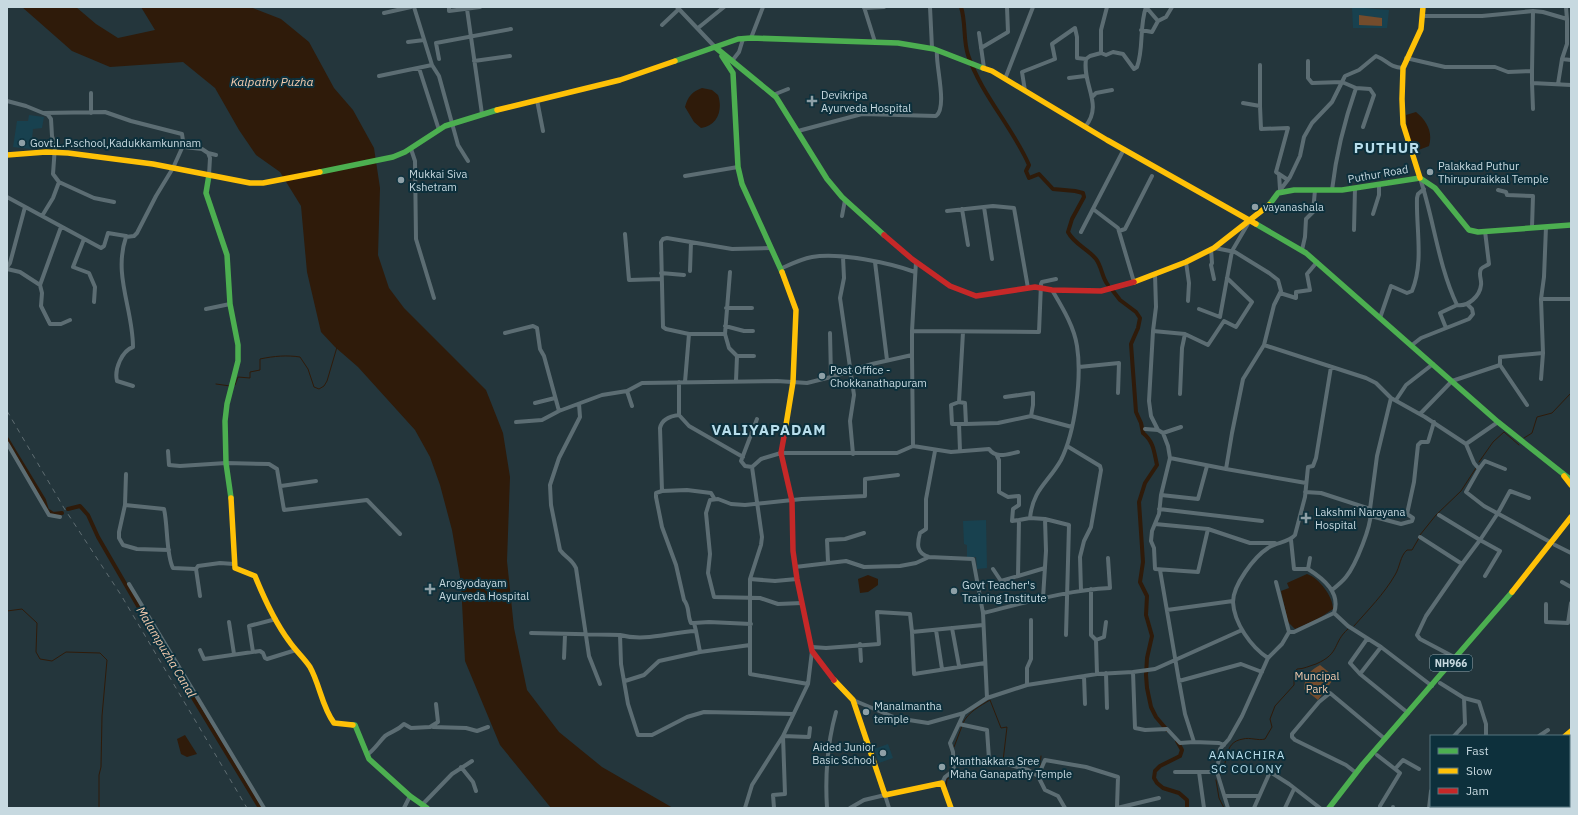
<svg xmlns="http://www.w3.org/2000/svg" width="1578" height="815" font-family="'IBM Plex Sans',sans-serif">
<rect width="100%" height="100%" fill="#24363c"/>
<path fill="#18414f" d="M1352 7 1389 10 1387 28H1353Z
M29 115 44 117 42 128 33 129 31 149 13 147 17 121H28Z
M986 520 987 568 977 569 976 557H967V545L964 544 963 521Z
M1571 739V808H1520V806H1569V741Z
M888 744 893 758 879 763 874 749Z"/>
<path fill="#744c2c" d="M1359 15 1382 18V26L1359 25Z
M1320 665 1335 677 1318 700 1304 689C1305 676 1309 671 1320 665Z"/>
<path fill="#2f1b0a" d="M22 7H76L96 24 118 38 155 30 141 7H250L281 19 309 42 334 88 353 110 374 148 380 188 378 255 389 288 404 308 486 390 503 433 510 477 507 561 514 628 527 690 559 732 602 767 673 808H551L500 745 465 661 461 583 452 530 440 485 430 457 415 430 358 367 335 347 321 332 307 272 301 206 280 172 256 155 239 130 215 88 183 62 110 67 72 51Z
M702 88 712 90 718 95C723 109 718 126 701 128L694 122 685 107C688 96 692 92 702 88Z
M1416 112C1427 121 1433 132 1429 146L1416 151C1408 143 1406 125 1406 115Z
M1307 574C1319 578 1333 596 1333 609L1318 619 1295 629 1288 622 1281 591 1289 588 1287 583Z
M868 575 878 579V585L868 592 860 593 858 579Z
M185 735 197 754 187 757 181 754 177 739Z"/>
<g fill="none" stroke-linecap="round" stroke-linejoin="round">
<path stroke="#2f1b0a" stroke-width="1" d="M216 384 230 386
M235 385 238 377 250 378V372L260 370V359C274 356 287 355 300 357L308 369 314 387 319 389 324 386 327 381 337 347
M1524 438 1532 433 1537 417 1552 413 1571 393
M1479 462 1493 442 1504 432 1519 445
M1420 535 1436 515 1461 491 1476 468
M7 611 22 609 37 623 36 652 40 659 52 661 66 652 100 653 107 660 102 716 101 767 99 775V808
M1354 626C1368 610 1384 594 1395 575 1400 567 1400 556 1407 550H1412L1419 538
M963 723C968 712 980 706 990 700L1001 728 1007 727 1003 761
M954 747 962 726
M955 756 956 763
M1040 767 1041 756
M1220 775C1229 765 1222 742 1243 739 1250 737 1258 741 1265 739L1272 727 1270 719 1275 706 1294 685V673L1297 669C1304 669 1309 666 1316 664 1341 653 1332 643 1348 629
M1216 780 1219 798 1224 808
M946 787 947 779 954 775 955 772"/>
<path stroke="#2f1b0a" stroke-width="4" d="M961 7C966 22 963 40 968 55 981 94 1013 128 1029 165L1026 171 1029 178 1039 174 1053 189 1075 191 1083 193 1084 197 1072 219 1068 232C1074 244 1088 249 1096 259 1102 267 1102 278 1108 285
M1113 291 1120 300 1136 312 1140 318 1138 328 1131 344 1136 412 1141 423 1143 433C1154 442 1154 452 1157 465L1145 483 1139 502 1143 562 1140 582 1147 596 1146 615 1152 636 1147 658 1146 675 1147 688 1151 707 1156 717 1167 730
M7 439 44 500 47 510 53 514 62 513
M68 509 80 506 88 515 98 537 156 637 260 808
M1177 741 1182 750 1180 756 1160 766 1155 771 1154 778 1157 783 1163 788 1179 793 1187 800V808"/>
<path stroke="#5c6d73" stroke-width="4" d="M414 7 432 65 439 76 458 145 468 161
M449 7V11L480 7
M677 7 715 47
M864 7 875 42
M930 7 932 48
M1566 7 1567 19
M864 8 884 7
M467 9 482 114
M384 13 411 7
M1423 16H1482L1533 11 1543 12 1567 19V44L1562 59 1571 60
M662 25 679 9
M698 28 724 7
M1141 30 1152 32 1158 21 1166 17 1172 7
M979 33 984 68
M751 38 763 7
M408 42 424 40
M981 48 1008 32 1007 7
M1101 53 1106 55 1113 52 1123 54 1134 69 1137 67C1144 48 1139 27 1146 7L1158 21
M1406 58 1445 67H1495L1508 72 1532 71V83L1571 85
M439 59 436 43 511 29
M474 61 510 56
M732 61 739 52 743 39
M1308 61V78L1312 83 1342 82 1356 88C1344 122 1336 155 1332 190
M419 68 439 130
M1532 71 1533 11
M379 76 432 65
M1069 78 1085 76
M1005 79 1033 7
M1532 83 1533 109
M1558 84 1562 59
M1356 88 1370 89 1374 95 1363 127
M1025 91 1022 72 1055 59 1052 44 1075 28 1077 37V58L1086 59
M91 93V113
M773 95 788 89
M1092 97 1096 93 1112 90
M537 100 543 131
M7 101 26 106 48 115 51 119 52 136 55 146 53 174 59 182 94 198 114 202
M1243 103 1260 106 1261 129 1288 128 1276 172 1288 180
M1260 106V65
M43 113 105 112 131 121 182 134 184 147 202 149 208 153 210 158 209 175
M1085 127C1104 104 1082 86 1086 59L1090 56 1101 53V30L1107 7
M798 131 862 114 936 116C948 107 935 64 937 50
M411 149 415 161 416 239 434 298
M208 153 216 155
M1279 174 1280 189
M685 176 738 167
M1420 178C1434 220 1438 265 1457 305L1440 313 1446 328
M1498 190 1506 192 1507 195 1533 196 1532 227
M1278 193 1290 177 1300 156 1304 137 1312 123 1332 102 1345 76 1359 70 1376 56C1389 61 1388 67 1403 68
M7 197 101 248 104 246 108 233 126 236
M984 207 992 259
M962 209 968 245
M1093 209 1118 228 1134 282
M947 211 993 206 1014 208 1028 288
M1373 214 1379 195V184
M42 216 53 198 59 182
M842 216 845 200
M1354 230 1355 188
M1119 231 1125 229 1152 176
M1081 232 1124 149
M625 234 629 280 661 279
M84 239 73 267 89 273 95 287 94 302
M1215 248 1235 252 1269 273 1278 280 1281 291 1274 305 1264 345 1243 379 1232 433 1226 469 1306 483
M1211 249 1212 263 1211 265 1214 279
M1302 250 1305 237 1306 219 1313 212 1315 190
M843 257 844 278 840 298 854 395 850 421 853 454
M875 262 887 360
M1186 262 1189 283 1188 301
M7 267 10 263 25 207
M7 269 20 272 40 285 42 293 41 306 50 324H61L70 320
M780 269C791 264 801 259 812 257 839 252 890 263 915 272
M690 271 691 242
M661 273 684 275
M1155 274 1156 307 1153 331 1149 401 1151 416 1158 430
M40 285 61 227
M1280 293 1296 298V292L1310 290 1307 274 1317 262
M1541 299H1571
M1457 305C1468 307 1480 296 1481 285 1482 280 1478 274 1481 269 1482 267 1486 266 1489 264L1485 231
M726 308H752
M206 309 230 304
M1199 309 1220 317 1232 251 1249 222
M1380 318 1391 286 1407 293 1412 291C1424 262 1416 229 1417 198L1418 194 1424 189
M725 326 744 331H753
M912 331 916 262
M1153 331 1185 334 1182 348 1180 394
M505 333 533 326 537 328 540 349 544 356 559 411 602 395 627 391 642 383 777 381 807 383 831 377 872 364 912 355V331L1039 332 1041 284 1042 282 1056 279
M830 333 831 377
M689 334H725L730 272
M725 334 729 348 737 356
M1185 334 1208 345 1224 321 1236 327 1252 302 1227 278
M1264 345 1366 378 1376 383 1391 398 1425 417 1466 444 1474 463 1479 469 1466 492 1484 506 1552 543
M1412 345 1421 338 1469 319 1473 314 1472 309 1467 304
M912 355 913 446 951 452 989 449C996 459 1008 454 1018 452
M1500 365 1527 405
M1079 367 1119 363 1118 393
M1541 379 1543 353
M736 381 737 356H754
M679 382V415C670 416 662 419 660 428L662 491 656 493V497L662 527 676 565 684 600C690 607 687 615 691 623H694
M685 382 689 334 666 329 663 327 661 242 663 239 667 238 732 249 771 248
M133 386 117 381C114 369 122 351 133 347 133 309 113 275 126 237L134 236 137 233 156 196 173 168 182 148
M627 391 632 406
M1005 397 1033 393V405L1031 416 1072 427
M1396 400 1406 385 1433 364
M959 402 951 405 952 424H966L965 403 959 402 963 332
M535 403 555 398
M579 404 580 417 559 458 550 485 551 505 560 550C565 557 572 559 576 568L589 656 600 684
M1420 414 1452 381 1500 365V357L1543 353 1541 299 1544 277 1546 227
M679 415 689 426 743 457
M757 419 741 461 745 466 752 467 762 537 761 545 750 579V674L808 684
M516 422 542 420 559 411
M959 424 960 451
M966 424 998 423 1031 416
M1145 429 1158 430 1163 433 1168 446 1170 458 1161 495 1159 514 1152 531 1151 541 1154 548 1155 569 1198 572 1208 529 1250 543H1275
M1163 433 1181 427
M7 443 49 515 60 517
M1466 444 1498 422
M1067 446 1100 466 1101 470 1091 527 1084 541 1080 557 1081 591
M168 451 169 465 180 466 226 463 269 464 277 469 284 510 367 500 400 534
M935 451 926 499V529L920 533C917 544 916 553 929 557L973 559 983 613 987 698
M997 456 999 460V492L1008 497 1019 496V505L1013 509 1012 521 1019 520
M1170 458 1226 469
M752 467 761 459 781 453H897L913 446
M1479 469 1485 461 1505 469
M126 474 125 505 119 532V538L123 545 137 549 169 550
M281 486 316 481
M662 491 687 490 711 493 714 498
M1305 492 1321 493 1370 509
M1161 495 1198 499 1207 466
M125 505 164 509C168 526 166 555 173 568L196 569 198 566 220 563 234 564
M1159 509 1262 521
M1371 516 1401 524 1412 521 1413 518 1407 514 1414 482 1418 445 1421 442H1428L1434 422
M1045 519 1069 525 1066 635
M1155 524 1208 529
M1420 537 1462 564 1480 540 1439 515
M1291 540 1294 569H1308
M1555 545 1571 553
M828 562 827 540 845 539 864 533
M795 567 846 561 864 567 900 566 916 563 929 557
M196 569 200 596
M993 569 1001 581 1045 568
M1160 570 1179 681
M1018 576 1019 520 1030 518
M1485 576 1500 551 1480 540 1498 513 1510 491 1529 498
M750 579 775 581 797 579
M1276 582 1289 632
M1562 582 1571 587
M129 584 264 808
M1091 589V635L1096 640 1097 674
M1332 590C1337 586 1342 582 1346 577 1355 566 1374 522 1370 509L1377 456 1391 398
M1043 598 1046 551 1045 519 1030 518C1033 489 1048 483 1061 460 1075 432 1082 378 1077 346 1074 326 1062 307 1052 290
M802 603 778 604 760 598 714 597 708 573 710 554 706 513 710 500 718 499 731 504 745 505 802 499 865 496V479L898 475
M1546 604V622L1568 623 1571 603
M1167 610 1233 601
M983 613C1025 603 1067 590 1110 588L1108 558
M1334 613 1348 626 1381 647
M229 622 234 654
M983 625 912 632 914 674 985 663
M952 628 959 666
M936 630 942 669
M696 631 694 623 709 622 751 624
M531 633 620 635
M1096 640 1104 637 1106 622
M860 644 861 661
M750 645 700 652 696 631C670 632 646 642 620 635L621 664 628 704 638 735H652L687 717 704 712 793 714
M812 647 826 648 879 644 877 612 910 614 912 632
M200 650 204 659 260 651 263 653 265 658 267 659 296 650
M253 652 249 626 276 619
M564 658 565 635
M1268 658C1251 647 1234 623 1233 602 1233 585 1254 557 1268 548 1276 542 1288 543 1295 535L1305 497 1308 467 1313 466 1316 458 1331 367
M1456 658 1420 639 1417 635 1426 616 1462 564
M1133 672 1155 669 1242 630
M1106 673 1107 708
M1360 674 1350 663 1367 639
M1084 676 1085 704
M625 681 644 675 659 661 700 652
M1440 683 1464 698 1465 724 1454 736
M1027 685V668L1031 659V620
M1464 698 1479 702 1486 724V736
M853 700 896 718 928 723 964 713
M1408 713 1360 674 1381 647 1432 686
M959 724 987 730 989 759 1028 770 1038 776 1045 790 1058 796 1065 808
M433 727 466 728 477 731 488 727
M1539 736 1548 730
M1224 745 1219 743 1194 742 1185 714 1179 681 1241 664 1262 672
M367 755C375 749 379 742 385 736 392 731 397 731 404 724L411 728 430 727 438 722 436 704
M1377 755 1395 769 1403 760 1419 769
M461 767 473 782 476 791
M1175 772H1217
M1199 772 1204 808
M1355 772 1346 765 1295 740 1292 737V734L1319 702 1330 693 1385 739
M1038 776 1045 760 1086 767 1118 777 1117 807
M942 783 945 777 954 770 953 752 950 743 964 713 987 698 1027 685 1097 674 1133 672 1135 728 1145 730 1167 729 1180 743 1194 742
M1225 796H1258
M422 805 452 774 472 761
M1380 806 1400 773 1395 769
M404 808 410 796
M745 808 752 785 783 736 809 737 810 728
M774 808 773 795 785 794 783 736 808 684 812 651
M827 808C825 775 827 744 836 712
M850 808 864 800 885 795 889 808
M1117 808 1159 798
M1228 808 1217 772 1220 749 1229 739 1242 716 1268 658 1282 644 1289 632H1294L1334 613C1341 593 1324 579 1308 569L1310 558
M1254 808 1270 772 1289 784 1320 808
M1285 808 1294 789
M1393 808V807
M1429 808 1431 791"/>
<path stroke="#4caf50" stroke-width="5.5" d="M715 47 776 97 827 179 842 197 884 235
M722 56 733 73 738 167 742 184 782 272
M675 61 738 39 751 38 898 43 934 49 983 68
M320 172 393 157 405 152 445 126 497 110
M209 175 206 193 227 255 230 304 238 345V361L227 404 225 421 226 463 231 498
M1269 205 1278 193 1294 190H1342L1420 178 1435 188 1469 230 1478 232 1571 225
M1256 224 1306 253 1498 422 1571 480
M353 725H355L369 759 410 796 427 808
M1329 808 1363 764 1512 592
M1499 808 1502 806"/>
<path stroke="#ffc107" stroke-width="5.5" d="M983 68 992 71 1107 140 1256 224
M497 110 620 80 675 61
M7 155 46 152 68 153 153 164 250 183H263L320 172
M1420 178 1403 124 1402 99 1403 68 1421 29 1423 7
M782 272 796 310 793 382 785 431
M1134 282 1186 262 1214 248 1269 205
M1564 476 1571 485
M231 498 235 568 255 576C264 598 274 621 289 641 295 650 304 658 310 667 320 685 322 707 334 723L353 725
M1512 592 1571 517
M834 680 853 700 885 795 942 783 951 808
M1565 736 1571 731"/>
<path stroke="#c62828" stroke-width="5.5" d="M884 235 912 259 950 286 976 296 1035 287 1052 290 1101 291 1134 282
M785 431 781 453 792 501 793 551 797 579 812 651 834 680"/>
<path stroke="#5f6d72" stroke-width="1" stroke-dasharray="5 5" stroke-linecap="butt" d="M7 411 64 508 121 595 247 808"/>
</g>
<g fill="#8ea0a7" stroke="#0d303c" stroke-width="1.5">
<path d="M810 95h4v4h4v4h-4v4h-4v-4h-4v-4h4z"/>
<circle cx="22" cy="143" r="4"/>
<circle cx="1430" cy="172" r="4"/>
<circle cx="401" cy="180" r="4"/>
<circle cx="1255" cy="207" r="4"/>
<circle cx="822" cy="376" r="4"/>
<path d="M1304 512h4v4h4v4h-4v4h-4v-4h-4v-4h4z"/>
<path d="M428 583h4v4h4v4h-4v4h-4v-4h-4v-4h4z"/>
<circle cx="954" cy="591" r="4"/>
<circle cx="866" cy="712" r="4"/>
<circle cx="883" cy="753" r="4"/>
<circle cx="942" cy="767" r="4"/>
</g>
<g text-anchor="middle" stroke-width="4" stroke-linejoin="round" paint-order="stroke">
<rect fill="#0d303c" stroke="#8fa6af" stroke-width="1" x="1430" y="655" width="42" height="16" rx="3"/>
<g font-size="10" font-weight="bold" fill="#c7d9e0">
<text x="1451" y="667">NH966</text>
</g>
<g font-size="11" fill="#c7d9e0" stroke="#0d303c" text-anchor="start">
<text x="821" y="99">Devikripa<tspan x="821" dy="13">Ayurveda Hospital</tspan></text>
<text x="30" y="147">Govt.L.P.school,Kadukkamkunnam</text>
<text x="1438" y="170">Palakkad Puthur<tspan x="1438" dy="13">Thirupuraikkal Temple</tspan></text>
<text x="409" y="178">Mukkai Siva<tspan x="409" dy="13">Kshetram</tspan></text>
<text x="1263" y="211">vayanashala</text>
<text x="830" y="374">Post Office -<tspan x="830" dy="13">Chokkanathapuram</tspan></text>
<text x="1315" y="516">Lakshmi Narayana<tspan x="1315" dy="13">Hospital</tspan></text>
<text x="439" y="587">Arogyodayam<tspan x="439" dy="13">Ayurveda Hospital</tspan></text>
<text x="962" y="589">Govt Teacher's<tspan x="962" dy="13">Training Institute</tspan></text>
<text x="874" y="710">Manalmantha<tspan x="874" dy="13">temple</tspan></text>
<text x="875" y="751" text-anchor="end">Aided Junior<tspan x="875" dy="13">Basic School</tspan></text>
<text x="950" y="765">Manthakkara Sree<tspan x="950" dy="13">Maha Ganapathy Temple</tspan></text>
</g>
<g font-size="11" fill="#c7d9e0" stroke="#0d303c">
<text transform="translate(1378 174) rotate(-10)" y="4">Puthur Road</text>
</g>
<g font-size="11" fill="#f4cbae" stroke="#0d303c">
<text x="1317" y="680">Muncipal<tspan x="1317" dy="13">Park</tspan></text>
</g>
<g font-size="12" font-style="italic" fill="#f5ccae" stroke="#0d303c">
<text x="272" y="86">Kalpathy Puzha</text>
<text transform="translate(166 652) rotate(59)" y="4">Malampuzha Canal</text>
</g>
<g font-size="12" letter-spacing="1" fill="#b8deec" stroke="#0d303c">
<text x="1247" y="759">AANACHIRA<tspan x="1247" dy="14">SC COLONY</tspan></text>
</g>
<g font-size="15" font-weight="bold" letter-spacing="1" fill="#b8deec" stroke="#0d303c">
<text x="1387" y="153">PUTHUR</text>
<text x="769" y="435">VALIYAPADAM</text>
</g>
</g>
<rect width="1578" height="815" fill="none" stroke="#c7d9e0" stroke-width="16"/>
<rect x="1430" y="735" width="140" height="72" fill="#0d303c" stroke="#57747e"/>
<rect x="1438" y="748" width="20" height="6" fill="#4caf50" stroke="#57747e"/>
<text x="1466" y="755" font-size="12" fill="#c7d9e0">Fast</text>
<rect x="1438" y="768" width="20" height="6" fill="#ffc107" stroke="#57747e"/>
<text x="1466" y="775" font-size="12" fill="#c7d9e0">Slow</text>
<rect x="1438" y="788" width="20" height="6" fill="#c62828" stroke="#57747e"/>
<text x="1466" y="795" font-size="12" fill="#c7d9e0">Jam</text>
</svg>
